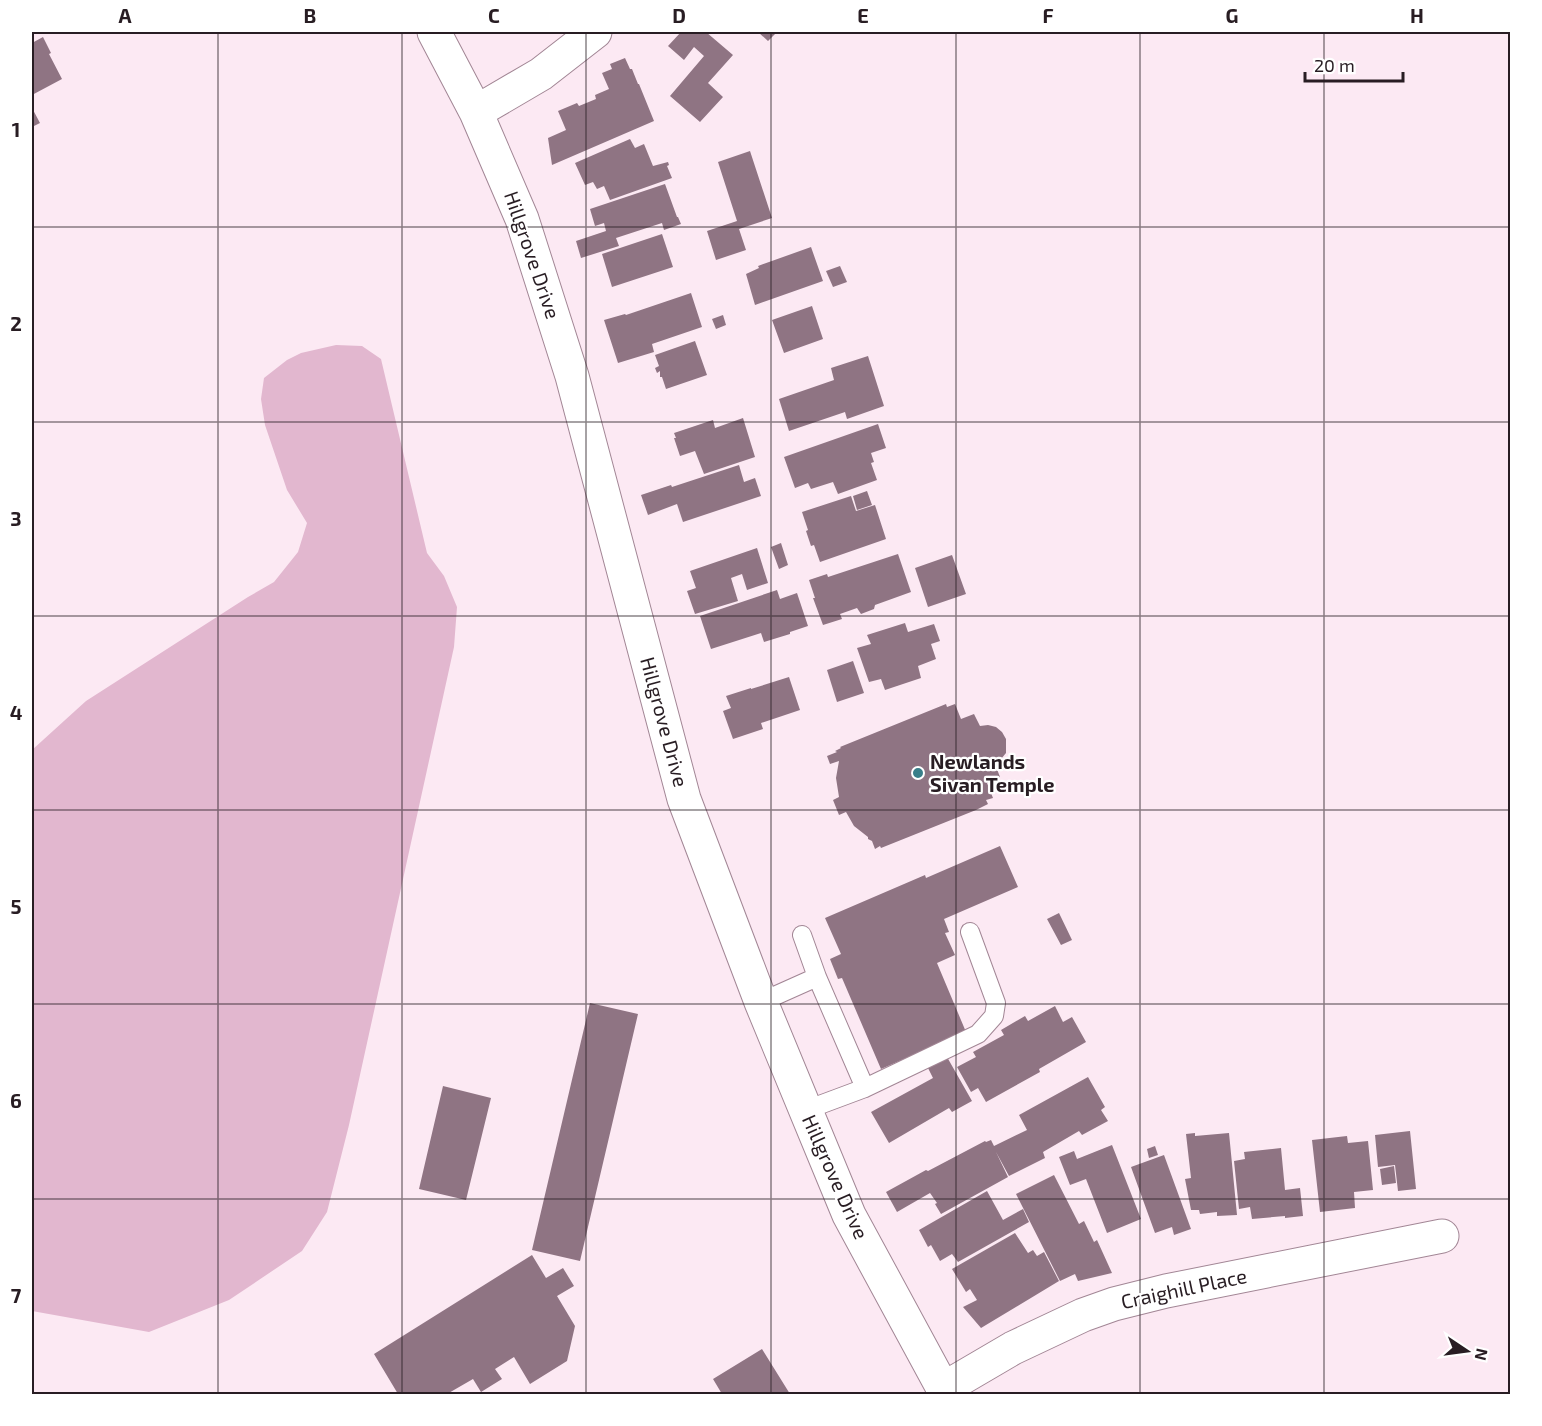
<svg xmlns="http://www.w3.org/2000/svg" width="1542" height="1426" font-family="'Exo 2',sans-serif">
<rect width="100%" height="100%" fill="#fce9f3"/>
<path fill="#e2b7cf" d="M336 345 362 346 381 359 427 553 444 576 457 607 454 647 349 1125 327 1212 302 1251 229 1300 149 1332 32 1311V750L86 701 248 597 274 582 298 552 307 523 287 490 265 425 261 399 264 378 287 360 301 353Z"/>
<path fill="#8f7483" d="M681 32H706L733 55 708 83 723 97 700 122 670 96 704 56 694 47 684 60 668 46Z
M758 32H777L768 41Z
M43 37 51 53 49 54 62 79 32 95V43Z
M625 58 630 69H632L638 84H639L654 121 552 165 548 138 566 130 558 111 577 103 579 106 596 99 595 95 609 89 602 73 612 69 610 64Z
M32 108 40 123 32 127Z
M630 139 635 148 644 144 653 166 668 162 669 165 667 166 672 178 610 200 604 186 597 189 593 182 585 185 575 163Z
M750 151 772 218 739 229 746 250 716 260 707 231 737 221 718 162Z
M665 184 677 217H678L681 224 664 230 662 223 616 238 619 246 581 258 576 241 606 231 604 223 595 226 590 209Z
M662 234 673 267 612 287 602 254Z
M811 247 823 281 755 305 746 274 759 268 758 266Z
M840 266 847 282 833 287 826 271Z
M691 293 702 327 652 344 654 352 618 363 604 320 625 314 626 315Z
M812 306 823 339 784 353 772 320Z
M723 315 726 325 716 329 712 319Z
M695 341 707 375 666 389 662 377H660V371L657 373 655 368 659 366 655 355Z
M868 356 884 406 847 419 845 412 789 431 779 399 834 380 831 368Z
M743 418 755 457 704 474 695 451 680 456 674 438H676L674 433 713 420 715 428Z
M878 424 886 448 871 453 874 462 871 463 877 480 838 494 833 482 811 489 808 483 795 488 784 457Z
M739 465 744 482 755 478 761 496 683 522 677 504 648 515 641 495 671 485 672 487Z
M867 491 872 505 857 510 853 496Z
M851 496 856 511 875 505 886 539 820 562 814 545 811 546 806 531 808 530 802 512Z
M781 543 788 565 779 569 771 547Z
M757 548 768 583 747 590 742 574 731 578 738 601 695 614 687 591 696 588 690 571Z
M898 554 911 592 875 605 874 609 861 614 857 608 840 614 842 619 823 625 813 598H815L809 580 827 574 828 577Z
M952 555 966 594 928 607 915 568Z
M777 590 780 599 797 593 808 626 790 632V634L764 642 761 633 711 649 700 616Z
M905 623 908 632 934 624 940 641 931 644 936 659 918 666 921 678 885 690 881 679 869 682 857 648 871 644 867 635Z
M853 661 864 693 837 702 827 670Z
M789 677 800 710 761 723 763 729 733 739 723 711 731 708 726 696 751 688V689Z
M946 704 947 707 955 704 961 719 974 714 980 726 988 725 996 727 1002 732 1006 739V753L1001 759 995 764 1000 777 987 783 993 798 986 800 988 804 976 810 881 848 880 846 875 849 872 841 868 839V837L854 826 846 812 839 815 833 800 839 797 836 778 839 761 830 764 827 756 837 752 835 751 841 748 840 747Z
M1000 846 1018 887 944 919 949 932 945 933 955 955 937 963 966 1032 881 1069 842 978 838 979 830 959 841 954 825 918 925 875 926 878Z
M1059 913 1072 940 1061 945 1047 919Z
M590 1003 638 1014 580 1261 532 1250Z
M1055 1006 1063 1022 1072 1017 1086 1042 1039 1069 1040 1072 986 1102 978 1088 971 1092 957 1067 976 1057 973 1052 1004 1035 1001 1030 1025 1016 1028 1021Z
M947 1057 972 1101 952 1112 949 1108 889 1143 871 1112 933 1078 928 1068Z
M1088 1077 1105 1107 1101 1110 1108 1121 1082 1135 1079 1131 1043 1152 1045 1158 1009 1176 996 1152 1008 1177 941 1214 935 1204 937 1203 930 1193 897 1212 886 1192 926 1170 928 1171 985 1141 986 1142 991 1140 994 1146 1027 1130 1019 1115Z
M443 1086 491 1098 466 1200 419 1189Z
M1410 1131 1416 1189 1398 1191 1395 1165 1378 1167 1375 1135Z
M1195 1133V1136L1229 1133 1237 1215 1217 1216V1212L1200 1214 1199 1210H1191L1185 1179 1191 1178 1186 1134Z
M1347 1136 1348 1143 1368 1141 1373 1190 1354 1192 1355 1208 1320 1212 1312 1140Z
M1112 1145 1141 1219 1107 1233 1086 1179 1070 1185 1059 1157 1074 1151 1077 1159Z
M1155 1146 1158 1155 1149 1158 1147 1149Z
M1281 1148 1285 1190 1300 1188 1303 1216 1285 1218V1216L1252 1219 1250 1207 1239 1209 1234 1161 1245 1159 1244 1152Z
M1164 1155 1191 1229 1174 1235 1172 1227 1155 1233 1131 1167Z
M1394 1166 1396 1183 1382 1185 1380 1169Z
M1054 1175 1079 1224 1084 1221 1094 1242 1097 1240 1112 1273 1078 1281 1075 1274 1060 1281 1016 1194Z
M987 1191 1003 1220 1023 1209 1029 1222 958 1262 952 1254 940 1261 931 1245 928 1247 919 1230Z
M1015 1233 1028 1253 1033 1250 1037 1256 1044 1252 1059 1281 981 1328 963 1307 977 1300 970 1289 966 1292 952 1269Z
M532 1255 546 1278 563 1268 574 1286 557 1296 575 1326 567 1361 530 1384 514 1357 495 1369 502 1379 481 1392 473 1379 447 1394H398L374 1354Z
M762 1349 790 1394H722L713 1379Z"/>
<g fill="none" stroke-linecap="round" stroke-linejoin="round">
<g stroke="#a28695" stroke-width="20">
<path id="service" d="M802 935 817 977 865 1088
M761 1002 817 977
M806 1110 865 1088 978 1034 994 1016 996 1003 970 932"/>
</g>
<g stroke="#a28695" stroke-width="35">
<path id="minor" d="M434 32 476 112 522 219 572 376 684 799 761 1002 849 1215 946 1394
M476 112 541 74 595 32
M943 1389 1013 1348 1083 1315 1114 1304 1166 1291 1442 1236"/>
</g>
<use href="#service" stroke="#fff" stroke-width="18"/>
<use href="#minor" stroke="#fff" stroke-width="33"/>
</g>
<path fill="none" stroke="#281d23" stroke-width="1.5" stroke-opacity="0.55" d="M218 32V1394M402 32V1394M586 32V1394M771 32V1394M956 32V1394M1140 32V1394M1324 32V1394M32 227H1510M32 422H1510M32 616H1510M32 810H1510M32 1004H1510M32 1199H1510"/>
<circle fill="#387e89" stroke="#fff" stroke-width="2" cx="918" cy="773" r="6"/>
<g text-anchor="middle" stroke-width="4.5" stroke-linejoin="round" paint-order="stroke">
<g font-size="20" fill="#281d23" stroke="#fff">
<text transform="translate(532 255) rotate(71)" y="7">Hillgrove Drive</text>
<text transform="translate(664 722) rotate(75)" y="7">Hillgrove Drive</text>
<text transform="translate(835 1177) rotate(66)" y="7">Hillgrove Drive</text>
<text transform="translate(1184 1289) rotate(-12)" y="7">Craighill Place</text>
</g>
<g font-size="20" font-weight="bold" fill="#281d23" stroke="#fff" text-anchor="start">
<text x="930" y="769">Newlands<tspan x="930" dy="23">Sivan Temple</tspan></text>
</g>
</g>
<rect width="1542" height="1426" fill="none" stroke="#ffffff" stroke-width="66"/>
<g transform="translate(1467 1351) rotate(103)" stroke="#ffffff" stroke-width="4.5" paint-order="stroke">
<path d="M0-4.5L10 22L0 15L-10 22Z" fill="#281d23"/>
<text y="-9" font-size="16" font-weight="bold" text-anchor="middle" fill="#281d23">N</text>
</g>
<path d="M1305 72v9h98v-9" fill="none" stroke="#281d23" stroke-width="3"/>
<text x="1314" y="72" font-size="18" fill="#281d23" stroke="#ffffff" stroke-width="4.5" paint-order="stroke">20 m</text>
<rect x="33" y="33" width="1476" height="1360" fill="none" stroke="#281d23" stroke-width="2"/>
<g font-size="20" text-anchor="middle" font-weight="bold" fill="#281d23">
<text x="125" y="23">A</text>
<text x="310" y="23">B</text>
<text x="494" y="23">C</text>
<text x="679" y="23">D</text>
<text x="863" y="23">E</text>
<text x="1048" y="23">F</text>
<text x="1232" y="23">G</text>
<text x="1417" y="23">H</text>
<text x="16" y="137">1</text>
<text x="16" y="331">2</text>
<text x="16" y="526">3</text>
<text x="16" y="720">4</text>
<text x="16" y="914">5</text>
<text x="16" y="1108">6</text>
<text x="16" y="1303">7</text>
</g>
</svg>
